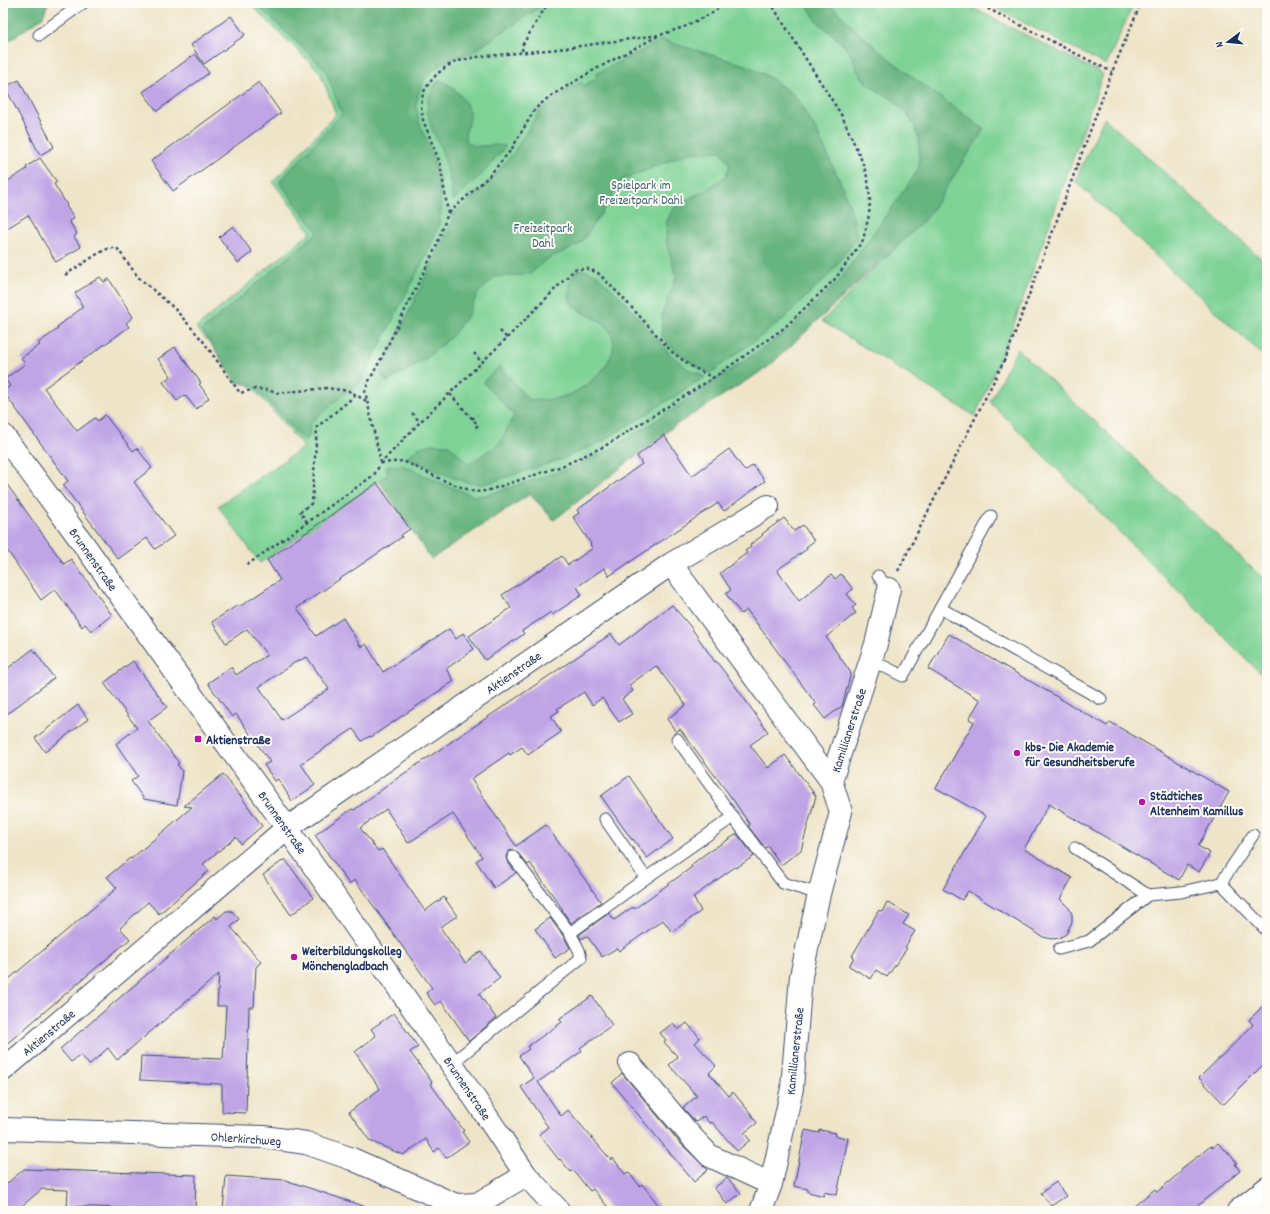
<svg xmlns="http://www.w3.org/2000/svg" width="1270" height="1214" font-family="Dekko,sans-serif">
<rect width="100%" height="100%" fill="#fdfcf7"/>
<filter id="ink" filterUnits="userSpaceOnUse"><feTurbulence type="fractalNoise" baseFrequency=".025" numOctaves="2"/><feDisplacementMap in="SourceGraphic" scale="8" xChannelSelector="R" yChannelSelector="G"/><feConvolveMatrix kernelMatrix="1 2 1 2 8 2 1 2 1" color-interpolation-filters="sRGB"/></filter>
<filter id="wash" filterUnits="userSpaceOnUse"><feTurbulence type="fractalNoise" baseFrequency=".012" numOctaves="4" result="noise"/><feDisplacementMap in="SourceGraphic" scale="16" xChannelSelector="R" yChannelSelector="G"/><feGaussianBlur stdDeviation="0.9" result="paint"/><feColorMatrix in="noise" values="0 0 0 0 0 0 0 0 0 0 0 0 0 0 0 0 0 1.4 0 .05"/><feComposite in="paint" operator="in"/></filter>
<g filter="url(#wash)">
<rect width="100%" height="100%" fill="#eee4c7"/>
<path fill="#7ed295" stroke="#4c807a" d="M249 3H963L1103 74 1007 343 975 416 822 321 916 228 768 367 674 426 554 520 530 494 431 559 379 481 260 563 218 506 304 447 257 393 196 328 311 232 273 182 336 114 320 72Z
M986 3H1134L1106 65Z
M1104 118 1267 264V359L1075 181Z
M1017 349 1267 582V671L1263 676 990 402Z"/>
<path fill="#66b47e" stroke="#40726e" d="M3 3H48L43 17 3 45Z
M255 3H541V6L471 53 457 57 444 62 433 70 424 80 419 92 416 105 419 122 431 151 439 179 441 210 439 223 431 245 361 382 345 393 310 423 309 437 304 441 254 386 236 382 202 330 318 232 279 182 342 114 325 69Z
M806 3H829C874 52 930 90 984 129L927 218 768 367 674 426 554 520 530 494 431 559 379 481 388 474 386 466 402 465 446 485 474 496 487 495 564 470 608 451 669 412 788 331 839 281 911 181 919 168V140L914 126 907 114 894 100 867 84 856 69 853 58 841 42 817 21Z
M662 40 748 66 769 77 795 96 817 132 843 188 851 210 857 237 830 274 779 323 710 373C690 363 678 354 662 337V314L676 277 666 240 667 221 673 209 680 203 706 190 726 176 730 164 721 151 688 153 622 180 609 202 580 244 545 260 531 274 496 277 478 293 468 315 453 335 428 357 387 382 381 375 382 367 453 221V215L492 179 514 152 539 112 563 93 581 82 583 86 597 78 596 74Z
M439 80C452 84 468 101 470 115 471 124 457 140 473 145 479 148 487 145 494 145 498 145 502 146 506 146L484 172 453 201C451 183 447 165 441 148 439 142 435 137 433 131 425 110 425 97 439 80Z
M581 270 588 271 597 275 622 299 671 355 688 369 705 377 603 441 562 459 485 484C463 486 428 466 407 457L420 447 433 444 449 445 469 464 500 443 514 415 483 382 499 366 529 400C544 400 554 400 568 395 590 387 625 356 610 331 601 315 575 315 570 300 567 290 572 280 576 271Z"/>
<g id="blocks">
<path fill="#bfa5e6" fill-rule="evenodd" d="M231 16 245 35 204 64 191 45Z
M195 54 209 73 157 111 143 92Z
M19 80 54 147 40 155 5 87Z
M259 82 281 113 173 191 151 161Z
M40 158 57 182 54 184 67 205 66 206 74 218 69 221 77 234 74 237 81 247 56 262 28 215 3 231V184L27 169 26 167Z
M233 226 252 252 238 263 219 237Z
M100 277 104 282 109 279 133 317 126 323 129 327 44 388 77 431 95 418 98 421 105 415 133 451 137 448 152 468 134 482 174 536 155 549 147 538 118 559 63 485 68 481 3 391 10 386 5 379 25 364 21 358 40 345 38 343 58 329 57 327 83 307 75 293Z
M175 347 201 383 199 384 209 398 196 409 185 395 177 401 163 382 171 376 158 359Z
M664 435 692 476 729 449 745 471 753 465 765 481 724 511 718 503 609 576 604 568 577 587 582 595 552 615 551 612 522 631 524 634 485 660 469 636 511 608 502 595 562 556 568 565 593 548 590 545 591 544 573 517 579 513 577 510 642 464 637 456Z
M3 479 64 564 71 559 112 615 91 631 85 624 82 627 55 589 41 600 3 544Z
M377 483 410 529 401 535 402 537 297 608 316 636 343 618 361 647 366 644 383 672 449 629 456 639 463 633 474 649 446 669 454 681 371 737 370 736 362 741 353 729 301 764 315 785 292 801 278 779 275 781 264 765 270 762 236 714 232 717 208 683 231 667 236 675 267 655 247 629 226 643 212 622 238 605 239 607 280 580 267 560ZM307 657 329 689 282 720 259 687 294 663Z
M784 518 794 531 803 525 814 541 806 547 807 549 777 570 799 601 831 575 835 579 841 574 853 589 847 594 856 605 852 608 856 613 826 637 851 673 842 706 825 719 814 705 816 704 747 610 741 614 726 594 731 590 720 573 747 553 745 551 751 547 750 545 763 535 762 534Z
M672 605 690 626 715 662 716 661 736 687 768 732 750 745 768 768 785 755 816 796 801 850 781 865 768 846 765 848 748 826 750 825 734 801 680 729 676 732 667 719 686 705 656 666 629 685 633 691 622 699 632 714 619 722 602 698 592 705 584 692 557 709 559 711 551 716 561 732 528 755 522 747 510 755 509 753 471 779 516 846 546 825 601 902 571 923 562 910 563 909 561 907 530 863 528 865 516 851 513 850 509 851 507 854 506 857 507 861 516 873 494 888 476 861 482 857 453 814 408 843 386 809 360 828 378 851 382 849 425 911 444 897 457 916 440 927 465 963 481 951 500 978 479 994 496 1018 469 1041 441 1001 435 1005 426 993 432 988 355 880 349 884 315 835 352 809 354 810 399 777 611 634 619 645Z
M949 634 1107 726 1110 722 1229 792 1198 846 1210 853 1199 872 1187 865 1179 880 1049 804 1024 849 1072 878 1060 899 1069 908 1072 914V922L1066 934 1059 938 1052 939 1043 937 968 891 962 900 943 889 986 816 936 788 974 722 969 719 980 700 928 669Z
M33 649 54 678 3 717V672Z
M133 661 167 707 148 721 179 763 177 764 182 771 177 805 144 799 131 781 138 776 116 744 137 728 104 683Z
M78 705 88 719 45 752 35 738Z
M223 774 239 795H240L262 826 241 844 236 837 203 864 209 871 159 914 148 902 120 928 130 939 3 1047V984L117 888 107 877 130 858 131 859 192 807 184 806Z
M629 776 673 839 647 858 633 839 632 840 601 796Z
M737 834 754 856 736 868 735 867 693 897 701 911 672 932 663 920 619 951 617 948 602 957 587 936 581 939 579 935 609 913 614 920 633 907 634 909 692 867 691 865 705 854Z
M285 859 313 898 291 915 263 875Z
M887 902 909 915 903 924 915 931 905 947 907 948 887 977 876 970 871 979 849 966 854 957 852 956 879 910 882 912Z
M226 911H232L239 919 231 927 261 962 256 967 254 1007H249L246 1113 222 1112V1085L220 1084 140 1080 141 1056 223 1059 226 1006H217L219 974 117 1060 108 1048 89 1065 81 1055 71 1062 60 1049 215 916 217 919Z
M550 918 564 937 570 948 555 958 535 929Z
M592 996 612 1025 580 1048 582 1051 538 1082 561 1116 568 1110 611 1160 613 1158 625 1174 628 1172 640 1186 642 1184 663 1211H611L593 1189 590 1191 573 1170 571 1172 560 1159 559 1160 539 1134 548 1127 521 1087 534 1078 519 1056 529 1049 527 1047 562 1022 559 1019Z
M1267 1002V1061L1224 1104 1199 1078 1253 1025 1249 1020Z
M394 1013 418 1047 410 1052 432 1082 430 1083 464 1131 462 1132 469 1142 446 1158 439 1148 434 1152 426 1139 403 1155 370 1141 349 1112 380 1089 355 1052 376 1036 371 1029Z
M673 1023 678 1030 687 1023 700 1038 695 1043 716 1066 709 1073 729 1096 733 1092 752 1115V1116L757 1123 744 1133 750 1140 737 1151 712 1122 710 1124 704 1116 696 1122 683 1108 697 1096 669 1065 678 1057 664 1042 666 1040 660 1033Z
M622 1073 681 1144 708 1170 694 1182 612 1083Z
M805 1130 819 1133 820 1130 836 1133 835 1136 848 1138 837 1195 824 1192V1196L808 1192V1189L794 1186Z
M1218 1143 1224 1150 1225 1149 1237 1163 1235 1164 1240 1171 1191 1211H1128L1155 1189 1157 1192 1182 1171 1181 1169 1211 1146 1212 1148Z
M24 1169 196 1175 195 1211H147V1209L67 1206 68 1190 42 1189 16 1211H3V1187Z
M226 1176 285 1180 369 1208 368 1211H223Z
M727 1178 741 1193 727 1204 714 1188Z
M1056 1182 1066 1196 1051 1206 1041 1193Z"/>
</g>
</g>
<g filter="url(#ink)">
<use href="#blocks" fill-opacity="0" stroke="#3b4a6e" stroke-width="1"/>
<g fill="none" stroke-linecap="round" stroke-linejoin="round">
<g stroke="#3b4a6e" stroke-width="13">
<path id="service" d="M39 35 83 3
M878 576 889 589
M940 608 1101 699
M871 660 903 676 991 516
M677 739 733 817
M605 819 646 878
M1075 848 1148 895 1181 892 1221 883 1267 931
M1221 883 1253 835
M570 933 646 878 733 817 783 883 819 894
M1059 949 1089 941 1148 895
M451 1064 581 958 579 950 570 933 513 857"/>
</g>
<g stroke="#3b4a6e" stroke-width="24">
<path id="minor" d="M671 564 831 781
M630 1064 691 1136 710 1156 771 1184
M3 1070 287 828 671 564 732 528 768 506
M3 1129 264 1137 306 1143 352 1159 456 1205 477 1204 526 1175
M761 1211 771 1184 792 1088 801 976 819 894 841 812 831 781 876 644 889 589"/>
</g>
<g stroke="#3b4a6e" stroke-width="24">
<path id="tertiary" d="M3 435 77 535 287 828 459 1075 526 1175 559 1211
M1238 1211 1267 1188"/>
</g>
<path stroke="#3b4a6e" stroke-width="2.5" stroke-dasharray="3 3" stroke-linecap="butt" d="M977 3 1112 72
M522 51 523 44 548 3
M449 213 489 176 511 150 535 109 549 97 594 70 658 36
M65 275 99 253 109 248H117L138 277 174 308 203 341 240 393 255 389 266 390 278 393 327 388 349 391 368 402
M507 338 575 269H589L598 273 623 298 673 353 691 366 713 378
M474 353 482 363
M450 394 478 425 474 429
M412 413 420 422
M472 419 477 415
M381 463 403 461 447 482 475 492 486 491 562 466 605 446 713 378 784 328 836 278 863 240 869 215 870 200 868 180 862 161 842 116 780 18 771 3
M381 463 365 391 369 381 382 357 436 247 448 213 440 163 423 120 421 106 423 93 430 82 437 74 447 66 458 61 476 57 558 49 660 35 684 27 714 12 724 3
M307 522 300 512 312 503 317 427 356 395
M247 565 374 475 381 463 420 422 507 338 498 329
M898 571 1006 357 1112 72 1141 3"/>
<use href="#service" stroke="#fff" stroke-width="11"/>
<use href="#minor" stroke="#fff" stroke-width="22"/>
<use href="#tertiary" stroke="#fff" stroke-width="22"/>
</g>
</g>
<g fill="#b5179e" stroke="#fdfcf7" stroke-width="1.5">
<rect x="194" y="735" width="8" height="8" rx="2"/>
<circle cx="1017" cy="753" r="4"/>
<circle cx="1142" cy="802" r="4"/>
<circle cx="294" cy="957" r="4"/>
</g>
<g text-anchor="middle" stroke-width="4" stroke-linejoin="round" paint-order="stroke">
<g font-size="13" fill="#39606e" stroke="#fdfcf7">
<text x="641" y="189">Spielpark im<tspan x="641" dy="15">Freizeitpark Dahl</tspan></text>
<text x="543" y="232">Freizeitpark<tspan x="543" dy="15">Dahl</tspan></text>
</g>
<g font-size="13" fill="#1b2f5e" stroke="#fdfcf7">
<text transform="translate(94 559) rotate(55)" y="5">Brunnenstraße</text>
<text transform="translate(513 672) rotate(-35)" y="5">Aktienstraße</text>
<text transform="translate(848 730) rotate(-72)" y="5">Kamillianerstraße</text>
<text transform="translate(283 822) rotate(55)" y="5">Brunnenstraße</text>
<text transform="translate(48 1032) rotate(-40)" y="5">Aktienstraße</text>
<text transform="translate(794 1051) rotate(-84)" y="5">Kamillianerstraße</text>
<text transform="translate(468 1088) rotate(56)" y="5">Brunnenstraße</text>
<text transform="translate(246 1138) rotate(4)" y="5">Ohlerkirchweg</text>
</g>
<g font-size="13" font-weight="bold" fill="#1b2f5e" stroke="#fdfcf7" text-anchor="start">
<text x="206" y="744">Aktienstraße</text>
<text x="1025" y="751">kbs- Die Akademie<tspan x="1025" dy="15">für Gesundheitsberufe</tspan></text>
<text x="1150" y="800">Städtiches<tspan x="1150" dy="15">Altenheim Kamillus</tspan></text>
<text x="302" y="955">Weiterbildungskolleg<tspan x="302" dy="15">Mönchengladbach</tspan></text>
</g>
</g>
<rect width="1270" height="1214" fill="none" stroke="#fdfcf7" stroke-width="16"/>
<g transform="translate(1228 42) rotate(254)" stroke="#fdfcf7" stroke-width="3" paint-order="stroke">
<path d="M0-3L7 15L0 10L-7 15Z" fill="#1b2f5e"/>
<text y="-6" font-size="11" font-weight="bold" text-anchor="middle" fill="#1b2f5e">N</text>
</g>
</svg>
